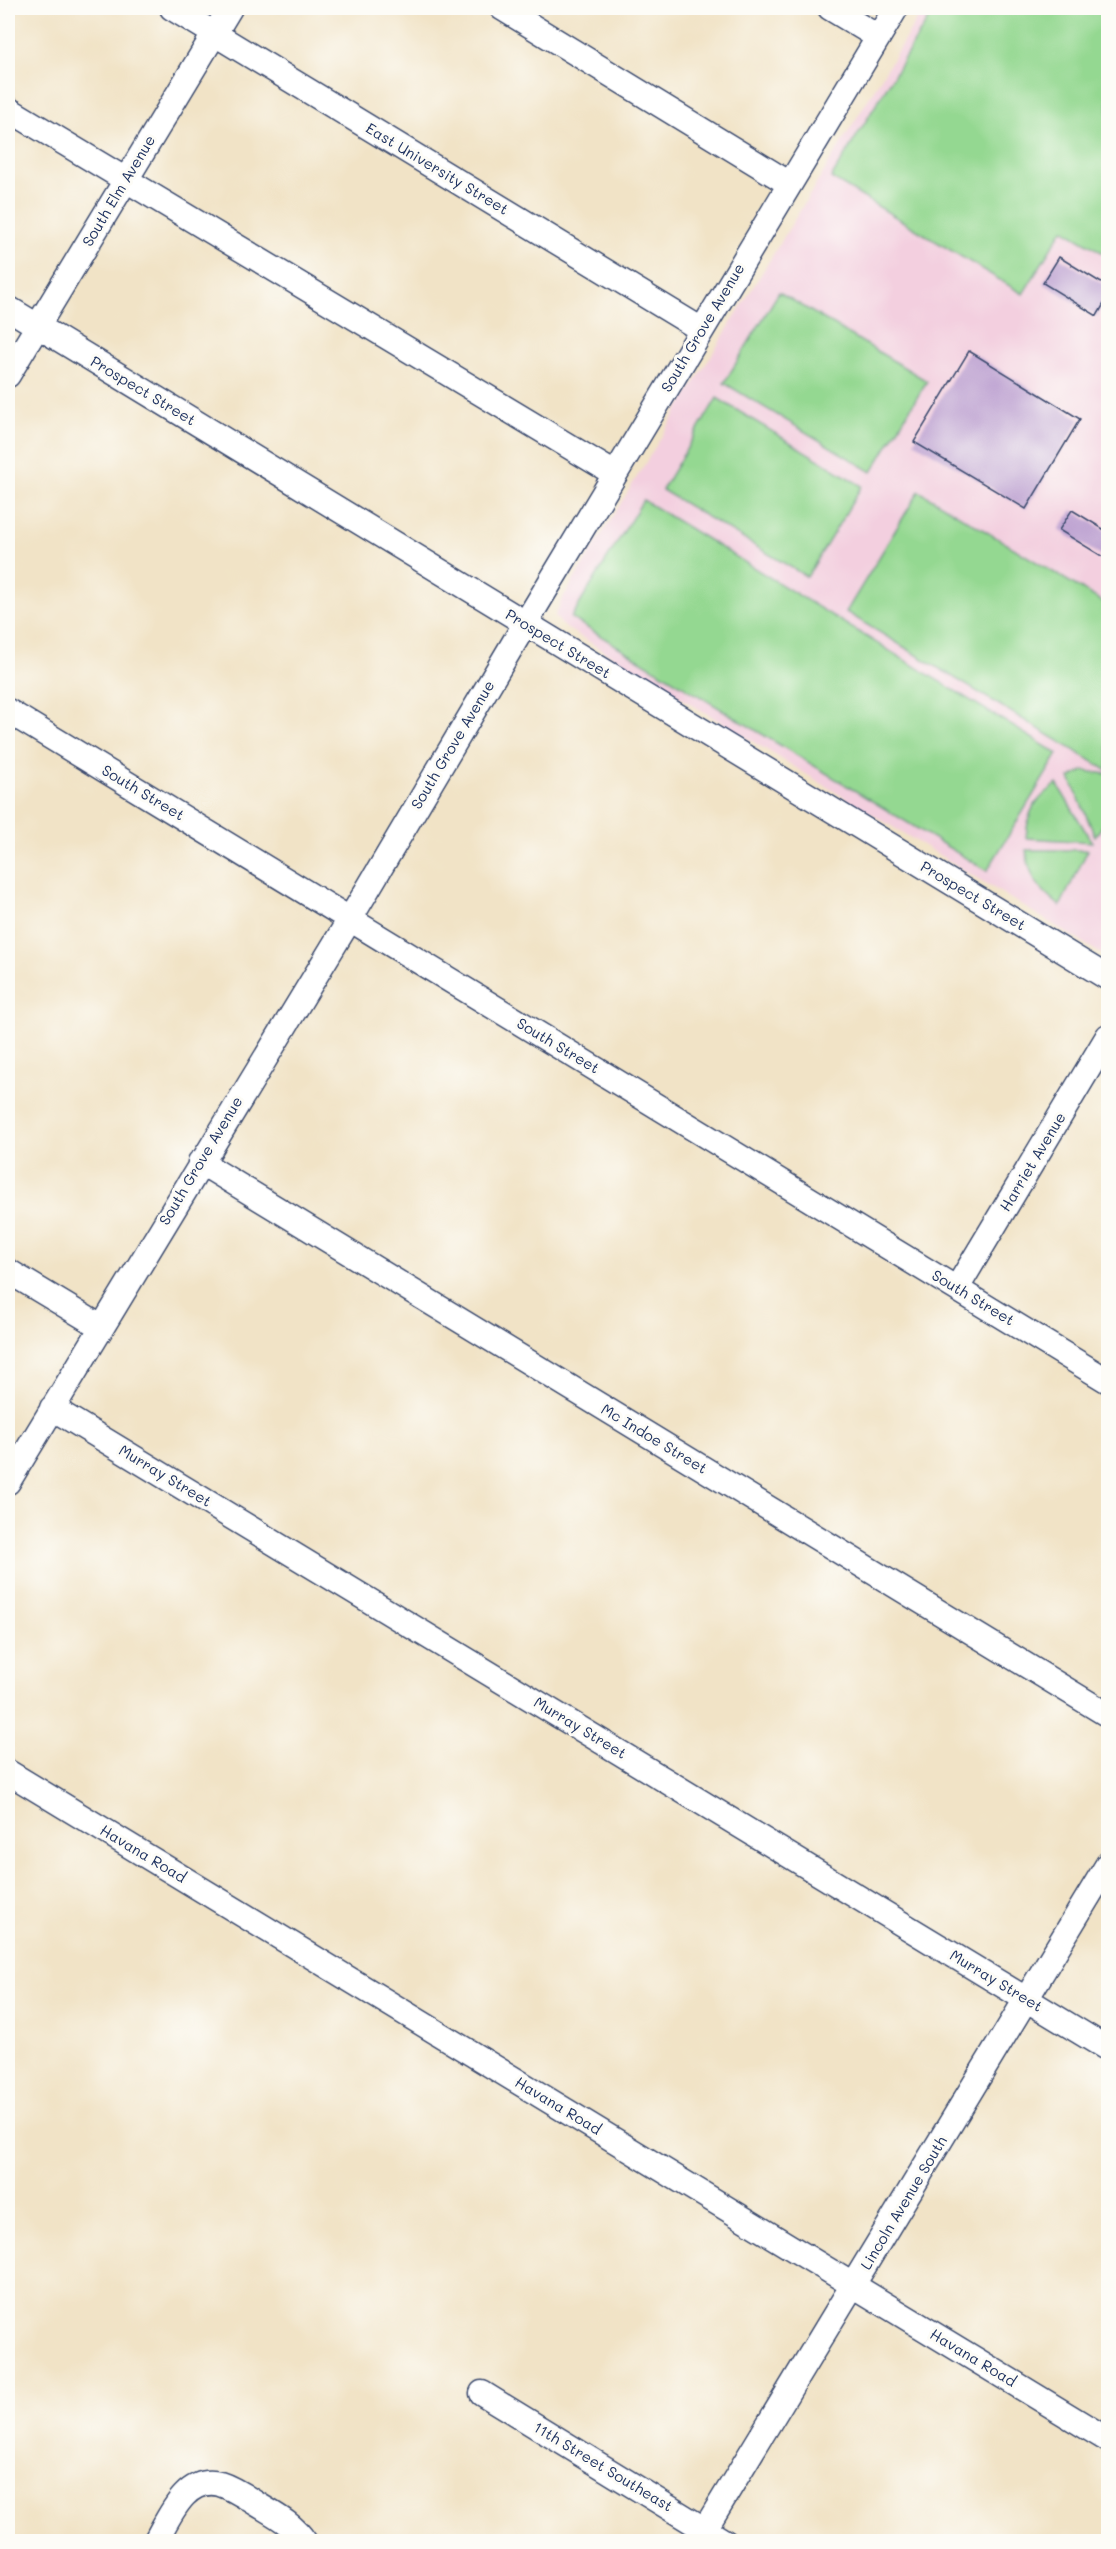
<svg xmlns="http://www.w3.org/2000/svg" width="1116" height="2549" font-family="Mali,sans-serif">
<rect width="100%" height="100%" fill="#fdfcf7"/>
<filter id="ink" filterUnits="userSpaceOnUse"><feTurbulence type="fractalNoise" baseFrequency=".0167" numOctaves="2"/><feDisplacementMap in="SourceGraphic" scale="12" xChannelSelector="R" yChannelSelector="G"/><feConvolveMatrix kernelMatrix="1 2 1 2 8 2 1 2 1" color-interpolation-filters="sRGB"/></filter>
<filter id="wash" filterUnits="userSpaceOnUse"><feTurbulence type="fractalNoise" baseFrequency=".008" numOctaves="4" result="noise"/><feDisplacementMap in="SourceGraphic" scale="24" xChannelSelector="R" yChannelSelector="G"/><feGaussianBlur stdDeviation="1.35" result="paint"/><feColorMatrix in="noise" values="0 0 0 0 0 0 0 0 0 0 0 0 0 0 0 0 0 1.4 0 .05"/><feComposite in="paint" operator="in"/></filter>
<g filter="url(#wash)">
<rect width="100%" height="100%" fill="#f1e3c6"/>
<path fill="#f3cfdf" d="M924 8H1108V958L563 626 555 616 561 601Z"/>
<path fill="#94d891" stroke="#588478" stroke-width="1.5" d="M935 8H1108V256L1063 229 1023 294 831 178Z
M779 292 927 381 872 472 724 383Z
M717 398 862 486 807 577 662 490Z
M919 491 1108 605V771L846 612Z
M643 500 1058 754 987 871 571 618Z
M1083 771 1108 774V819L1095 836 1070 778Z
M1057 784 1092 842 1026 838C1028 809 1034 801 1057 784Z
M1026 850H1088L1060 906C1038 888 1030 879 1026 850Z"/>
<g id="blocks">
<path fill="#bb9fd0" d="M1059 257 1108 287V297L1097 316 1043 283Z
M969 351 1080 419 1026 509 914 442Z
M1072 510 1108 532V560L1059 530Z"/>
</g>
</g>
<g filter="url(#ink)">
<use href="#blocks" fill-opacity="0" stroke="#3b4a6e" stroke-width="1.5"/>
<g fill="none" stroke-linecap="round" stroke-linejoin="round">
<g stroke="#3b4a6e" stroke-width="27">
<path id="minor" d="M172 8 702 330
M502 8 790 184
M830 8 878 37
M8 109 615 474
M8 308 1108 978
M8 375 230 8
M8 711 1108 1381
M200 1162 1108 1715
M8 1271 101 1327
M957 1288 1108 1036
M52 1408 1108 2049
M8 1482 350 919 525 624 896 8
M8 1772 1108 2440
M482 2393 725 2542
M155 2542C169 2518 185 2475 220 2484 233 2488 246 2497 257 2504 275 2515 293 2524 305 2542
M697 2542 1108 1864"/>
</g>
<use href="#minor" stroke="#fff" stroke-width="24"/>
</g>
</g>
<g text-anchor="middle" stroke-width="6" stroke-linejoin="round" paint-order="stroke">
<g font-size="15" fill="#1b2f5e" stroke="#fdfcf7">
<text transform="translate(437 169) rotate(31)" y="5">East University Street</text>
<text transform="translate(119 191) rotate(-59)" y="5">South Elm Avenue</text>
<text transform="translate(703 328) rotate(-59)" y="5">South Grove Avenue</text>
<text transform="translate(143 391) rotate(31)" y="5">Prospect Street</text>
<text transform="translate(558 644) rotate(31)" y="5">Prospect Street</text>
<text transform="translate(453 745) rotate(-59)" y="5">South Grove Avenue</text>
<text transform="translate(143 793) rotate(31)" y="5">South Street</text>
<text transform="translate(973 896) rotate(31)" y="5">Prospect Street</text>
<text transform="translate(558 1046) rotate(31)" y="5">South Street</text>
<text transform="translate(201 1161) rotate(-59)" y="5">South Grove Avenue</text>
<text transform="translate(1033 1162) rotate(-59)" y="5">Harriet Avenue</text>
<text transform="translate(973 1298) rotate(31)" y="5">South Street</text>
<text transform="translate(654 1439) rotate(31)" y="5">Mc Indoe Street</text>
<text transform="translate(165 1476) rotate(31)" y="5">Murray Street</text>
<text transform="translate(580 1728) rotate(31)" y="5">Murray Street</text>
<text transform="translate(143 1854) rotate(31)" y="5">Havana Road</text>
<text transform="translate(996 1981) rotate(31)" y="5">Murray Street</text>
<text transform="translate(558 2106) rotate(31)" y="5">Havana Road</text>
<text transform="translate(904 2203) rotate(-59)" y="5">Lincoln Avenue South</text>
<text transform="translate(973 2358) rotate(31)" y="5">Havana Road</text>
<text transform="translate(603 2467) rotate(31)" y="5">11th Street Southeast</text>
</g>
</g>
<rect width="1116" height="2549" fill="none" stroke="#fdfcf7" stroke-width="30"/>
</svg>
